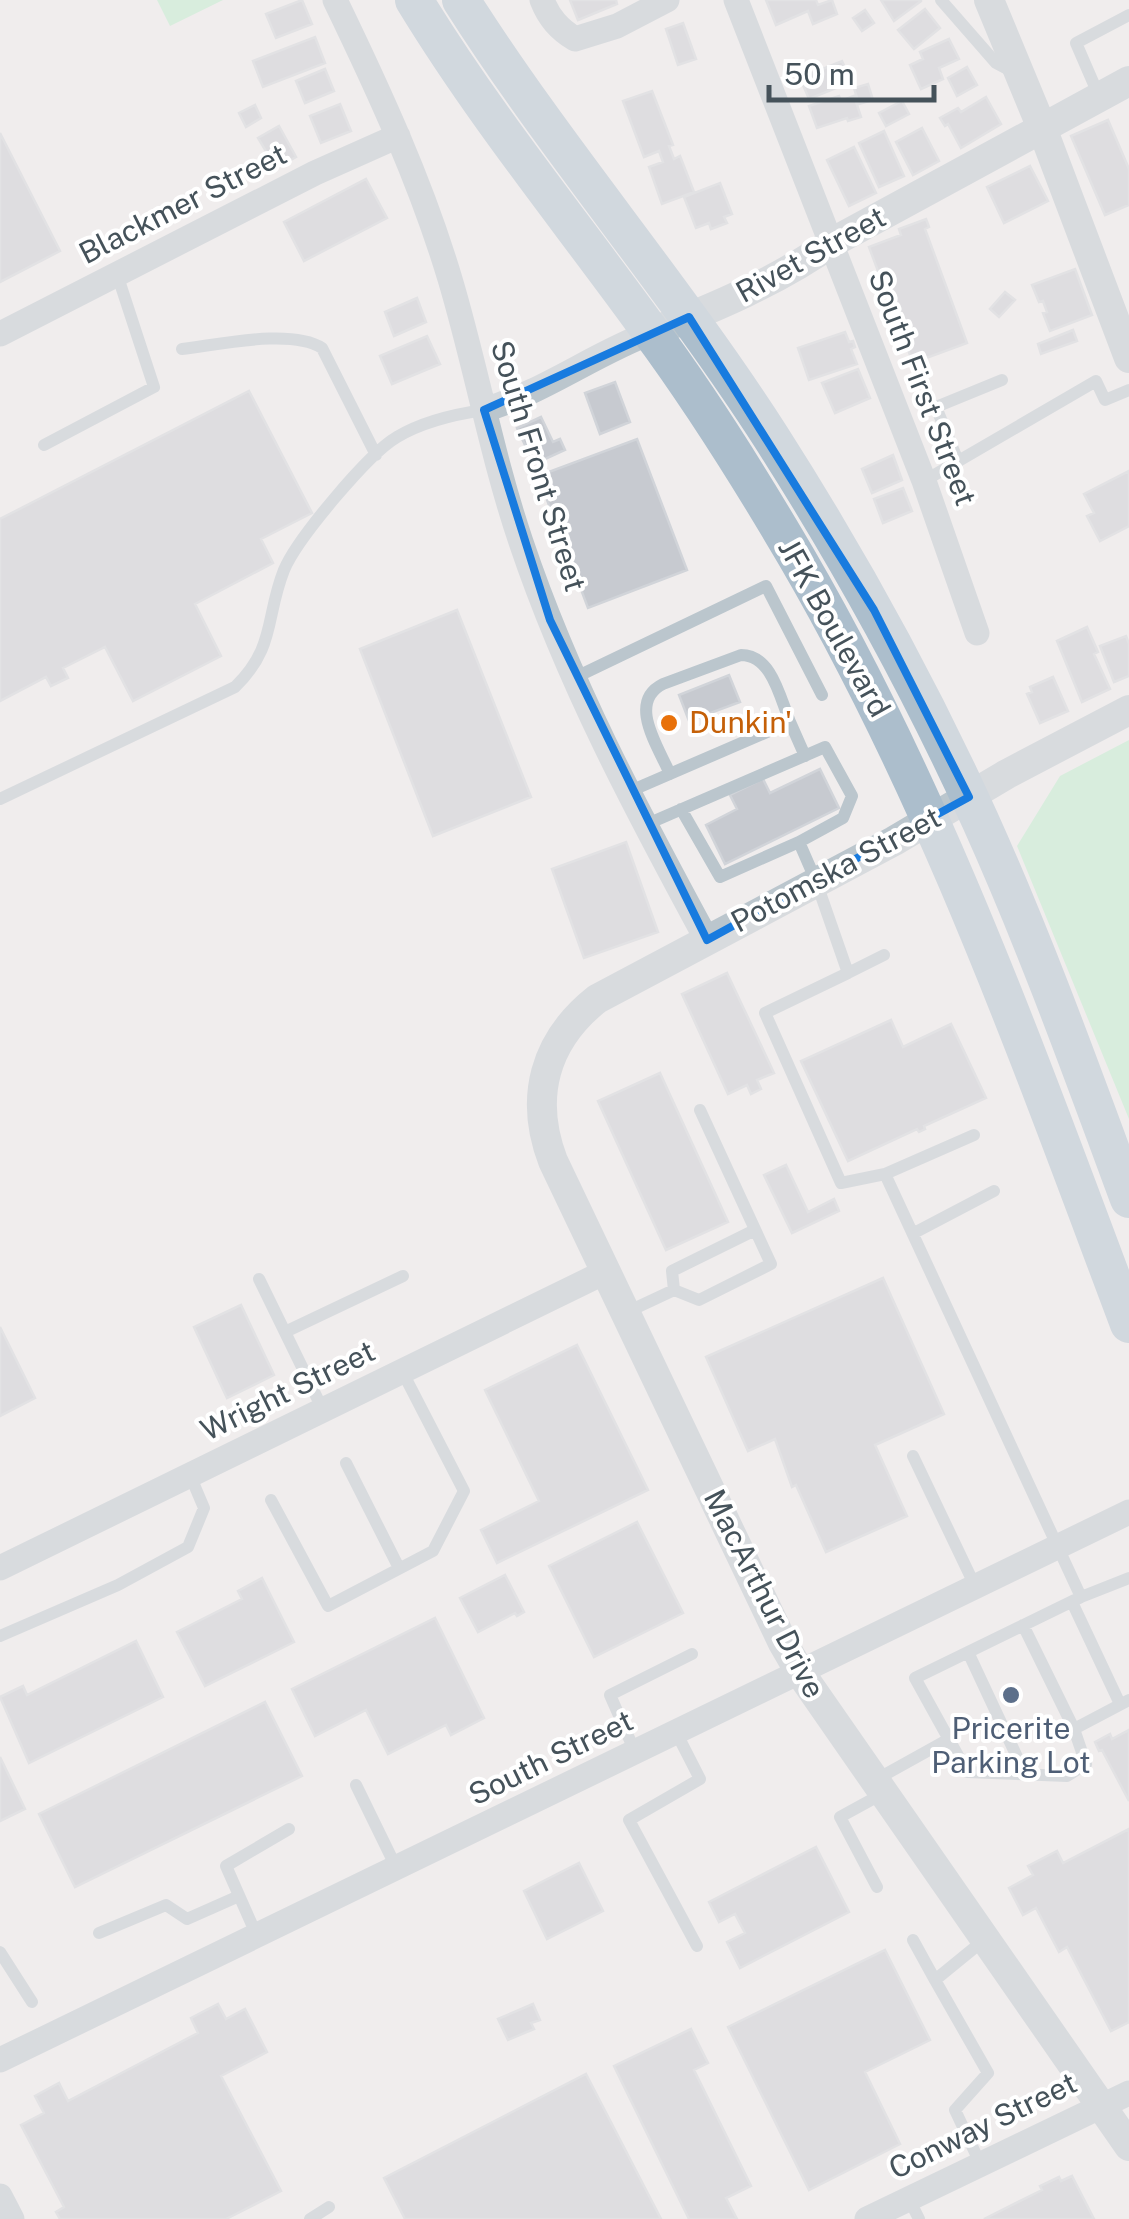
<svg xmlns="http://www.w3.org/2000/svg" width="1129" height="2219" font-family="'Public Sans',sans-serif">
<rect width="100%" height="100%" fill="#f0eded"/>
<path fill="#baeecb" d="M157 0H223L170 26Z
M1129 740V1119L1017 846 1060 776Z"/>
<path fill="#c7cad0" stroke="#d1d4d9" stroke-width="2.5" d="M302 0 312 24 276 38 266 14Z
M570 0H616L617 4 578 20Z
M766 0H816L818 5 832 0 837 14 813 24 808 11 776 25Z
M881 0H921V1L894 21Z
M925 9 940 28 914 49 898 30Z
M865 10 874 23 862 31 853 18Z
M683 23 696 59 678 65 666 29Z
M315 37 325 63 263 87 253 61Z
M949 39 959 59 939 68 943 79 921 89 910 65 923 59 920 52Z
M842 61 847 72 837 76 841 86 809 99 800 78Z
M967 67 977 85 957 96 948 78Z
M325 69 334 91 305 103 296 81Z
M868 84 873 100 859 104 854 88Z
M652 91 673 145 669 146 674 159 680 156 694 192 662 204 649 167 663 162 659 151 644 157 623 101Z
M839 96 841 101 854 96 861 117 848 121 847 118 817 128 809 106Z
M986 97 1001 124 961 148 948 124 945 126 940 118 958 108 961 112Z
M902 101 909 114 886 126 879 113Z
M340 104 351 131 321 143 310 116Z
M255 105 261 118 246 127 239 113Z
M1108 120 1129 169V205L1105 215 1071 136Z
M279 126 296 157 276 168 258 138Z
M922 128 939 161 913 175 896 142Z
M884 131 904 176 879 187 859 143Z
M0 133 60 251 0 282Z
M854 147 876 193 849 206 827 160Z
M1030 166 1048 201 1004 223 987 187Z
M366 179 387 218 304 261 284 222Z
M720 183 732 214 724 217 727 223 711 229 709 223 696 228 684 197Z
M926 219 929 227 925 229 967 343 913 363 907 347 898 351 890 330 899 327 869 247 901 235 899 229Z
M1075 269 1092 315 1050 331 1043 313 1047 312 1043 301 1039 302 1032 285Z
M1005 292 1015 300 999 317 990 309Z
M417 298 426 322 394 336 385 312Z
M1073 330 1077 341 1041 354 1038 344Z
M845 332 849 342 853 341 855 347 851 349 857 364 809 380 798 348Z
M427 336 440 364 392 384 380 356Z
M858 369 870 398 835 413 822 383Z
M615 382 630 422 600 434 585 393Z
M249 391 312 513 261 539 273 563 195 604 221 656 133 701 105 647 63 668 68 678 51 686 46 677 0 701V519Z
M541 417 553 442 560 439 565 450 534 464 517 428Z
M637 439 687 570 588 608 538 476Z
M893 455 902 480 872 493 862 469Z
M1129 471V526L1100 541 1087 516 1094 513 1084 494Z
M903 488 912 511 883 523 874 499Z
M457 610 531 797 433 836 360 649Z
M1087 627 1098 652 1094 654 1110 689 1082 702 1057 641Z
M1126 636 1129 644V676L1114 682 1100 646Z
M729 675 740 702 689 721 679 695Z
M1053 677 1068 711 1040 723 1027 694 1032 692 1030 687Z
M820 769 839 808 725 864 706 825 737 809 730 795 763 779 770 793Z
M626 842 658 932 584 958 552 869Z
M727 973 774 1073 757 1080 761 1089 751 1094 747 1085 728 1094 682 994Z
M891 1020 903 1047 951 1024 986 1098 924 1126 925 1129 919 1132 917 1129 848 1161 801 1061Z
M660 1073 728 1222 666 1250 598 1101Z
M786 1165 808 1212 834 1199 839 1211 792 1233 764 1175Z
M883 1278 944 1414 875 1445 907 1516 826 1552 796 1485 792 1487 775 1439 748 1451 706 1357Z
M241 1305 274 1375 227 1398 194 1327Z
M0 1327 35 1398 0 1416Z
M577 1345 648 1490 497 1563 481 1530 539 1501 485 1390Z
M637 1522 683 1613 594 1657 549 1566Z
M505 1575 524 1612 517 1616 515 1613 478 1632 460 1598Z
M262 1578 294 1642 205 1686 177 1632 242 1599 238 1591Z
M435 1618 484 1718 451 1735 446 1725 388 1754 366 1710 315 1736 292 1689Z
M136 1641 163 1697 29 1763 0 1697 23 1686 27 1695Z
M265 1702 302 1776 75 1887 39 1814Z
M1129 1730V1801L1102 1750 1099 1751 1095 1742 1110 1734 1112 1739Z
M0 1757 25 1809 0 1821Z
M1129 1829V2022L1111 2031 1067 1947 1059 1952 1036 1908 1023 1915 1009 1888 1033 1875 1028 1866 1057 1851 1063 1863Z
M816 1847 849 1912 740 1968 727 1942 745 1933 735 1914 719 1922 709 1902Z
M579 1863 603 1911 547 1939 524 1891Z
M885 1950 930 2040 865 2072 900 2144 809 2190 728 2027Z
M218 2004 226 2019 245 2009 267 2052 221 2076 281 2191 226 2219H60L56 2212 64 2207 21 2125 44 2113 35 2096 59 2083 68 2101 198 2033 191 2018Z
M533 2004 540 2020 531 2023 534 2029 508 2040 498 2019Z
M691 2029 708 2063 694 2070 751 2186 726 2198 737 2219H689L614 2066Z
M586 2074 661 2219H405L384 2178Z
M1072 2176 1094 2219H984L1042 2190 1040 2186 1059 2177 1061 2181Z"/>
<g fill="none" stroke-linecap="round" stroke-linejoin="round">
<path stroke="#bbc6cd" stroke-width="12" d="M941 0 996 63 1013 72
M1099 96 1076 43 1129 15
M182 349C218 345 291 328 322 348L376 455
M44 445 154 387 117 274
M958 461 936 407 1002 380
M924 481 1096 381 1105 400 1129 390
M574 678 766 586 822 695
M670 774C658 746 627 702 663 684L741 655C772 655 780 698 790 722
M628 792 790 722 805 756
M0 799 235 687C276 647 265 618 284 570 297 539 368 454 397 437 422 422 456 414 484 410
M681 809 720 877 799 842
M645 825 825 747 852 796 843 818 799 842 816 881 848 973 884 955
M848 973 765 1013 841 1183 885 1174
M974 1135 885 1174 1081 1597 915 1678 967 1772 1067 1776 1086 1764 1074 1729 1129 1700
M914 1233 994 1191
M259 1279 323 1410
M674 1290 672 1271 755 1230
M627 1312 674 1290 699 1300 771 1264 700 1110
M285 1332 403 1276
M913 1456 976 1588
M346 1463 399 1568
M271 1500 328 1606 433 1551 464 1491 402 1371
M1081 1597 1129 1578
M1072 1602 1120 1704
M1023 1625 1074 1729
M0 1636 118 1585 188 1547 204 1508 190 1475
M968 1652 1025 1774
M677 1734 700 1779 629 1820 697 1946
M636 1754 610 1695 692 1654
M877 1779 949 1739
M356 1785 397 1869
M877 1887 840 1817 882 1794
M99 1933 166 1905 187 1919 239 1896
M257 1936 226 1866 289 1829
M913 1940 935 1980 984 1940
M0 1952 32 2002
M935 1980 988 2073 955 2110 980 2163
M909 2199 919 2219
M310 2219 329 2207"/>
<path stroke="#bbc6cd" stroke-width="25" d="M335 0C379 91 421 182 450 279 476 366 492 457 521 542 568 682 637 811 707 940
M542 0C549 18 559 29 575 39L617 26 667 0
M736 0 924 481 977 633
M0 334 315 173 398 136
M484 410C544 392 594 354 652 332
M0 1568 605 1272
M0 2060 1129 1512
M0 2196 12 2219
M867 2219 1129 2093"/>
<path stroke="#bbc6cd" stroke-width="30" d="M989 0 1042 128 1129 358
M652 332C714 308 778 281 833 242L1129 81
M1129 710 1007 774 894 841 597 999C544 1041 529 1098 553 1161L783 1643 801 1674 1129 2146"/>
<path stroke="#acbecc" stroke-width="38" d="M414 0C484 115 569 219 648 328 696 393 740 462 781 531 931 780 1027 1053 1129 1324
M461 0C557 151 674 286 771 437 849 559 920 688 980 820 1036 944 1082 1072 1129 1199"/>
</g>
<path d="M0 0H1129V2219H0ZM689 317 874 610 969 797 707 940 550 620 484 410Z" fill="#f0eded" fill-opacity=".55" fill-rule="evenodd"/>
<path fill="none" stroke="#187bdf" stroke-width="8" stroke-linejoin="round" d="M689 317 874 610 969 797 707 940 550 620 484 410Z"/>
<circle fill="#e8710a" stroke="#fff" stroke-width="4" cx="669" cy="723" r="10"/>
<circle fill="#5c6f8a" stroke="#fff" stroke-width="4" cx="1011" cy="1695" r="10"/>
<g text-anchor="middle" stroke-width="8" stroke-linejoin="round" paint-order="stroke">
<g font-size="30" fill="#45525a" stroke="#fff">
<text transform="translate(183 204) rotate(-27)" y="10">Blackmer Street</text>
<text transform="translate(811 255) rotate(-29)" y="10">Rivet Street</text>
<text transform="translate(922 388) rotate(69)" y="10">South First Street</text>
<text transform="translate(538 466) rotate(73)" y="10">South Front Street</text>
<text transform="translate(834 628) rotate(61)" y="10">JFK Boulevard</text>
<text transform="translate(836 870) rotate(-28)" y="10">Potomska Street</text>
<text transform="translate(288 1391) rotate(-26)" y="10">Wright Street</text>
<text transform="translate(764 1594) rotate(63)" y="10">MacArthur Drive</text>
<text transform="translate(551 1758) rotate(-26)" y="10">South Street</text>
<text transform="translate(983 2126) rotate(-26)" y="10">Conway Street</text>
</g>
<g font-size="30" fill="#c56008" stroke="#fff" text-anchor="start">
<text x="689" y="733">Dunkin'</text>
</g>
<g font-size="30" fill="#4e5e75" stroke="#fff">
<text x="1011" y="1739">Pricerite<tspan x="1011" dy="34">Parking Lot</tspan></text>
</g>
</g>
<path d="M769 85v15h165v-15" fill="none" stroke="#45525a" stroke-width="5"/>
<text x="784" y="85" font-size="30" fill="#45525a" stroke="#ffffff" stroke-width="8" paint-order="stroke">50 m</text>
</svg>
